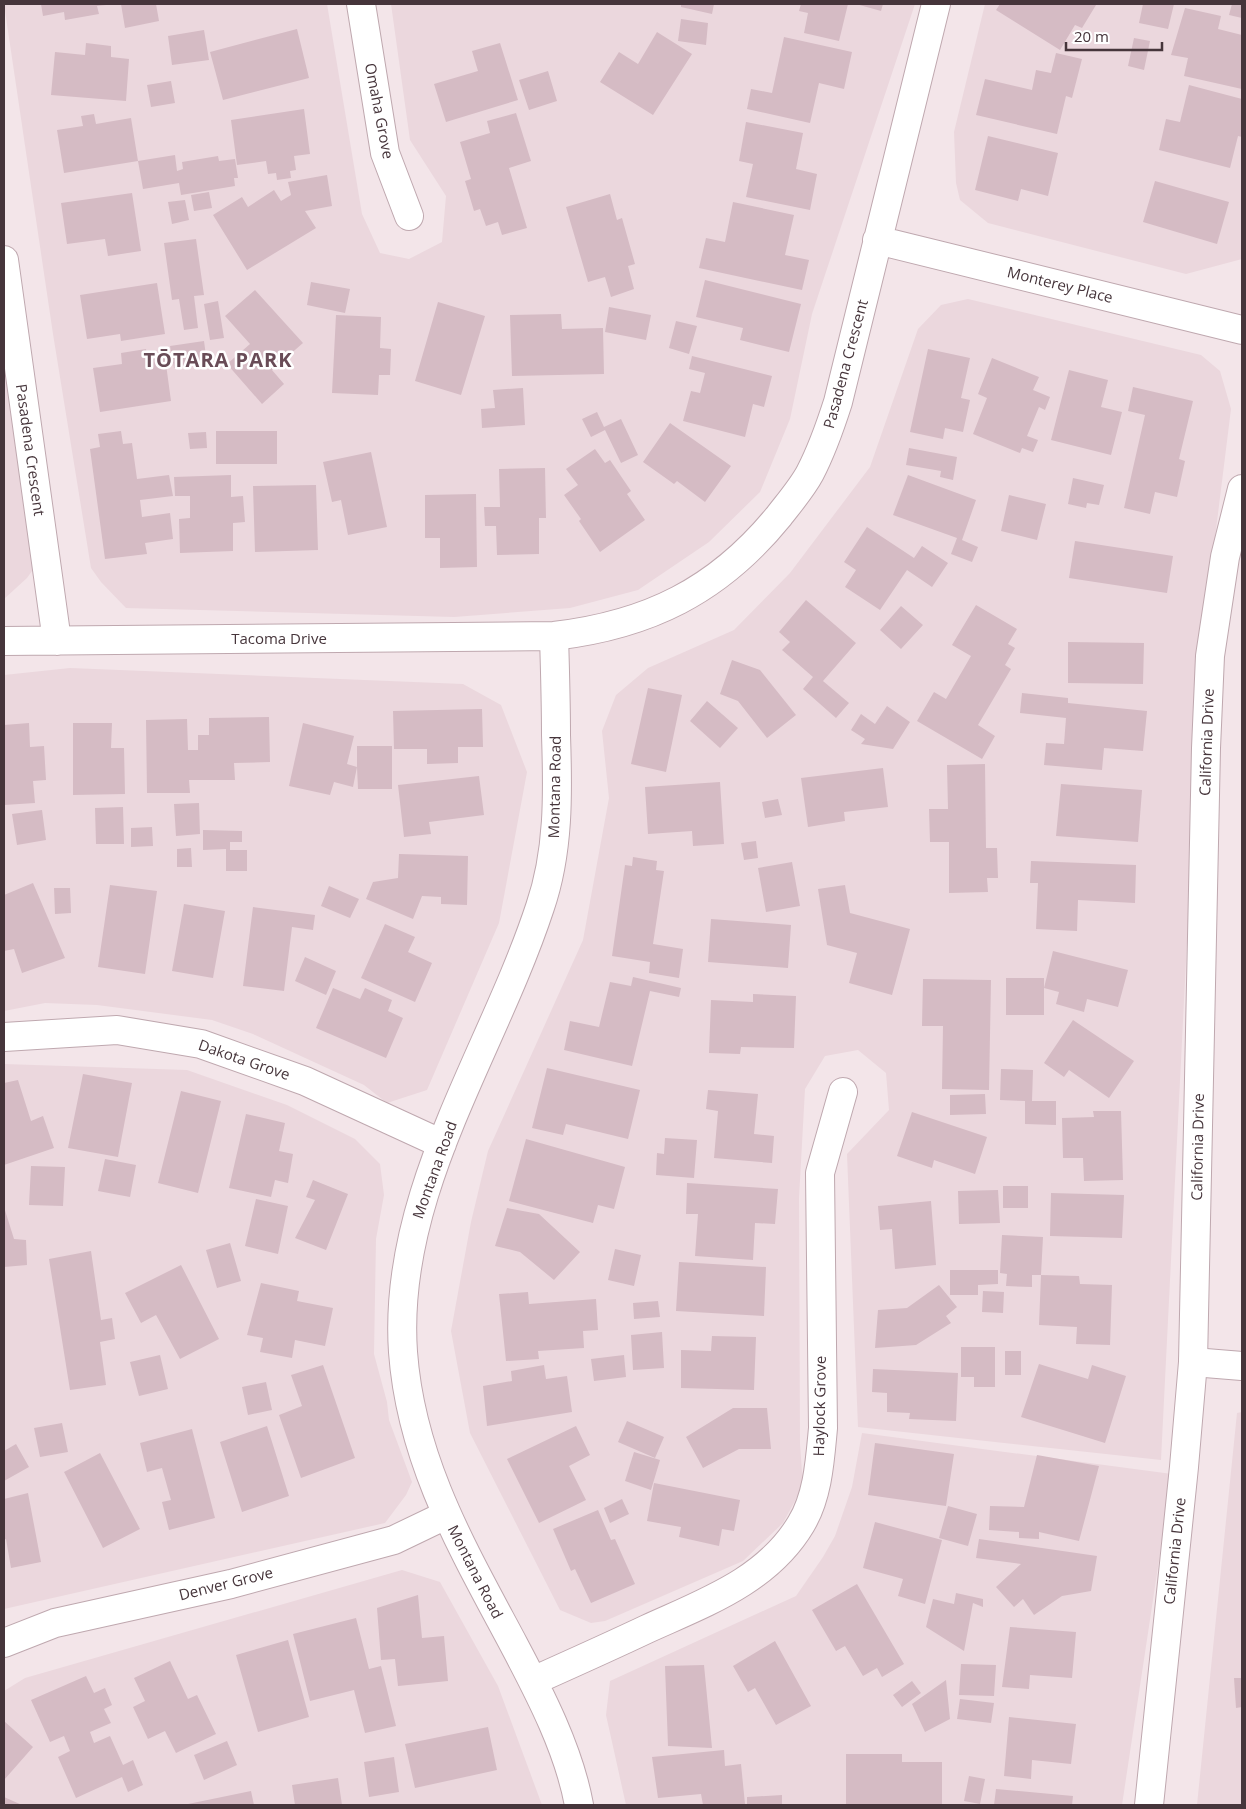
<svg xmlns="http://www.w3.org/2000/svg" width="1246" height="1809" font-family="'Open Sans',sans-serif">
<rect width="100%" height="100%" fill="#f3e5e9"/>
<path fill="#ebd7dd" d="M4 4H327L362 214 380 253 409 259 442 242 446 196 410 140 391 4H915L812 314 790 419 760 492 709 542 638 590 570 608 454 617 126 608 101 582 91 568 53 334Z
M985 4H1242V259L1186 274 988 223 960 200 956 183 954 132Z
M968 299 1201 355 1220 371 1231 409 1202 642 1161 1460 858 1427 847 1154 889 1110 886 1073 858 1050 825 1056 805 1089 799 1198 800 1444 803 1486 783 1523 743 1561 605 1621 591 1623 560 1610 470 1433 451 1331 471 1222 488 1151 583 940 609 798 602 731 616 695 648 668 734 630 790 573 870 467 918 329 941 305Z
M4 339 37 564 27 578 4 599Z
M70 668 463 684 501 705 527 772 499 923 427 1090 387 1103 364 1085 253 1034 212 1020 97 1005 45 1003 4 1011V675Z
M4 1064 187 1070 287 1105 355 1139 380 1164 384 1195 376 1239 374 1354 387 1402 389 1420 412 1482 406 1495 385 1523 4 1609Z
M1242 1412V1805H1197L1237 1413Z
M862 1433 1172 1474 1122 1805H626L606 1715 610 1681 796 1596 823 1557 835 1536 852 1487Z
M402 1570 440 1582 498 1686 542 1805H4V1691L25 1678Z"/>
<path fill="#d5bbc4" d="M41 4H106V5L97 6 99 14 65 20 64 12 43 16Z
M121 4H156L159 21 125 28Z
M681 4H714L712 14 681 7Z
M801 4H848L839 41 804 33 808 13 799 11Z
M856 4H883L881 11Z
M1000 4H1095L1096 5 1082 28 1075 25 1060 50 996 10Z
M1143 4H1174L1168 29 1139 23Z
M1232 4H1242V18L1229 15Z
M1185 8 1221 16 1218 29 1242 35V89L1184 76 1188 58 1171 55Z
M681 19 708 23 706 45 678 41Z
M297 29 309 78 223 100 210 52Z
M204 30 209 60 172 65 168 36Z
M657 32 692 54 653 115 600 82 619 52 638 64Z
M784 37 852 52 844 89 819 83 810 123 747 109 751 89 772 93Z
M1134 38 1150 41 1144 70 1128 66Z
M86 43 111 46V57L129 59 126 101 51 95 55 52 85 55Z
M500 43 518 100 446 122 434 84 478 71 472 51Z
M1056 53 1082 59 1072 98 1066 96 1057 134 976 115 985 79 1032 90 1036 70 1051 73Z
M548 71 557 101 529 110 519 80Z
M171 81 175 103 151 107 147 85Z
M1189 85 1242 99V137L1238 136 1230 168 1159 150 1166 119 1180 122Z
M304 109 310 154 294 156 296 170 290 171 291 178 277 180 276 173 268 174 266 161 237 165 231 120Z
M516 113 531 161 509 168 527 228 502 235 498 222 486 226 480 209 474 211 465 181 471 179 460 142 490 133 487 121Z
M94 114 96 124 131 118 138 161 64 173 57 130 83 126 81 116Z
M746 122 803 133 796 169 817 174 810 210 746 197 753 164 739 161Z
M988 136 1058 153 1048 196 1021 189 1018 201 975 190Z
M175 155 177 171 183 169 182 162 218 156 219 161 235 159 238 178H234L235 186 181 195 179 183 143 189 138 161Z
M327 175 332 206 305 211 316 228 247 270 213 215 242 197 248 207 274 190 281 201 291 195 288 182Z
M1155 181 1229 202 1217 244 1143 222Z
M209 192 212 208 194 211 191 195Z
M132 193 141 251 108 256 105 239 67 244 61 203Z
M610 194 617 220 622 218 635 264 628 266 634 289 611 297 605 277 588 282 566 207Z
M185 200 189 220 172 224 168 202Z
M733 202 794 215 785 255 809 260 802 290 699 268 706 238 725 242Z
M196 239 204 295 194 296 198 328 184 330 179 299 172 300 164 243Z
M705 280 801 304 789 352 740 340 743 328 696 317Z
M311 282 350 289 345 313 307 305Z
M157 283 165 334 121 341 120 334 87 339 80 295Z
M255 290 303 343 272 370 284 384 262 404 227 364 250 344 225 316Z
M218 301 224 338 210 340 204 304Z
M438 302 485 316 461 395 415 381Z
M609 307 651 315 646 340 605 332Z
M561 314 562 329 603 328 604 374 512 376 510 315Z
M336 315 381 317 380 348 391 349 390 375H379L378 395 332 393Z
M676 321 697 326 689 354 669 348Z
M204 341 207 363 174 368 170 346Z
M146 349 148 360 165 357 171 401 100 412 93 368 122 364 121 353Z
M928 349 970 358 961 398 970 400 963 432 945 428 943 439 910 432Z
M692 356 772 376 764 407 753 404 745 437 683 421 691 391 700 393 705 373 689 369Z
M992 358 1039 377 1033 390 1050 397 1045 410 1039 407 1027 436 1038 440 1033 452 1022 448 1020 453 973 434 987 398 978 394Z
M1069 370 1108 380 1101 407 1122 412 1111 455 1051 440Z
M1133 387 1193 401 1179 459 1185 461 1177 497 1155 492 1150 514 1124 508 1145 415 1128 411Z
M523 388 525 425 482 428 481 409 495 408 493 390Z
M597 412 604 427 621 419 638 455 621 463 605 430 591 437 582 419Z
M670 423 731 466 705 502 677 481 674 484 643 462Z
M121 431 123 444 132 443 137 479 169 475 173 496 140 500 142 517 170 513 173 539 145 543 147 554 105 559 90 449 100 447 98 434Z
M216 431H277V464H216Z
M206 432 207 448 190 449 188 433Z
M909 448 957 457 953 480 940 477 941 471 906 465Z
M595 449 605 463 610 460 631 491 627 494 645 520 600 552 579 521 581 519 564 495 578 485 566 469Z
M371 452 387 527 348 535 341 500 332 502 323 462Z
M545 468 546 518H539V554L497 555 496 526H485L484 507H500L499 469Z
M231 475V497L243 496 245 522 233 523V551L180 553 179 519 190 518V496H175L174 477Z
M908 475 976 500 962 540 978 547 972 562 951 554 957 538 893 515Z
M1073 478 1104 485 1099 505 1087 503 1086 508 1068 504Z
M316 485 318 550 255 552 253 486Z
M476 494 477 567 440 568V538H425V495Z
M1009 495 1046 504 1037 540 1001 531Z
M867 527 914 558 922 546 948 563 932 587 907 570 880 610 845 587 856 570 844 562Z
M1075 541 1173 556 1167 593 1069 578Z
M806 600 856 643 823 681 849 703 836 718 803 689 813 677 782 650 790 642 779 632Z
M976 605 1017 629 1008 644 1015 648 1005 665 1011 669 978 725 995 736 982 759 917 721 934 692 946 699 971 656 952 645Z
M901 606 923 625 901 649 880 630Z
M1068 642 1144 643 1143 684 1068 683Z
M732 660 760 670 796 715 767 738 738 701 720 694Z
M648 688 682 695 666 772 631 764Z
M1022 693 1068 698V703L1147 711 1143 751 1104 748 1102 770 1044 765 1046 743 1064 744 1066 718 1020 713Z
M707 701 738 728 720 748 690 721Z
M887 706 910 722 893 749 861 744 865 739 851 730 861 714 875 724Z
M482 709 483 747H458V763L427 764V749H394L393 711Z
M269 717 270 762 234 763 235 780H189L190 793H147L146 720 187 719 188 750H198V735H209V718Z
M29 723 30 747 44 746 46 780 33 781 35 803 4 805V725Z
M73 723H112L111 748H124L125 794 73 795Z
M303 723 354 736 347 764 357 767V746H392V789H358L357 767 353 787 334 782 330 795 289 786Z
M985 764 986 848H997L998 878H987L988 892 949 893V842H930L929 809H948L947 765Z
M883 768 888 807 844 812 845 821 808 827 801 778Z
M479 776 484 815 429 822 431 834 404 837 398 785Z
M720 782 724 844 693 846 692 831 648 834 645 787Z
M1061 784 1142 790 1138 842 1056 836Z
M778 799 782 815 765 818 762 802Z
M199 803 200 834 176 836 174 804Z
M123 807 124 844H96L95 808Z
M42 810 46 840 17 845 12 814Z
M152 827 153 846 131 847V828Z
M203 830 242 831V842H230V850H247V871H226V849L203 850Z
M756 841 758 858 744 860 741 843Z
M191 848 192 867H177V849Z
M399 854 468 856 467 905 441 904V897L422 896 413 919 366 899 373 882 398 878Z
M633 857 657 861 656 870 664 871 653 944 683 949 679 978 649 973 650 962 612 956 625 865 632 866Z
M1031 861 1136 865 1135 903 1078 900 1077 931 1036 929 1038 883H1030Z
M792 862 800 906 766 912 758 868Z
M33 883 65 958 22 973 14 949 4 951V895Z
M110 885 157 891 145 974 98 967Z
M845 885 850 913 910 929 892 995 849 983 857 953 827 945 818 889Z
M329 886 359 899 350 918 321 906Z
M54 888H70L71 913 55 914Z
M184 904 225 911 213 978 172 971Z
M253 907 315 915 313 930 292 927 284 991 243 986Z
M711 919 791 925 788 968 708 962Z
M385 924 415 937 408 952 432 963 415 1002 361 978Z
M1053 951 1128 970 1118 1007 1087 999 1084 1012 1056 1004 1059 992 1044 988Z
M305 957 336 971 326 995 295 981Z
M633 977 681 988 679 997 650 991 632 1066 564 1050 570 1021 599 1027 610 982 631 986Z
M1006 978H1044V1015H1006Z
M923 979 991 980 989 1090 942 1089 943 1026H922Z
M333 988 360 999 365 988 392 1000 388 1011 403 1018 386 1058 316 1028Z
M753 994 796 996 794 1048 741 1047 740 1054 709 1053 711 1000 753 1002Z
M1073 1020 1134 1061 1109 1098 1069 1070 1064 1077 1044 1063Z
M547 1068 640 1090 628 1139 566 1124 563 1135 532 1128Z
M1001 1069 1033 1070 1032 1101H1056V1125L1025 1124V1101L1000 1100Z
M83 1074 132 1083 118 1157 68 1148Z
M18 1080 31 1121 43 1116 54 1148 4 1165V1083Z
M708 1090 758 1094 754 1134 774 1136 772 1163 714 1158 718 1111 706 1109Z
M181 1091 221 1101 198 1193 158 1183Z
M985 1094 986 1114 950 1115V1095Z
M1093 1111H1121L1123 1180 1084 1181 1083 1158H1063L1062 1118 1094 1117Z
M912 1112 987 1137 975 1174 934 1160 932 1168 897 1156Z
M246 1114 285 1123 279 1151 293 1154 288 1183 275 1180 271 1197 229 1188Z
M665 1138 697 1140 694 1178 656 1175 657 1153 664 1154Z
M526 1139 625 1167 614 1209 598 1205 593 1223 509 1201Z
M105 1159 136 1165 130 1197 98 1191Z
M31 1166 65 1167 63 1206 29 1205Z
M313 1180 348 1194 326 1250 295 1238 315 1200 306 1197Z
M687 1183 778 1189 775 1224 755 1223 753 1260 695 1256 698 1214H686Z
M1003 1186H1028V1208H1003Z
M998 1190 1000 1223 959 1224 958 1191Z
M1051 1193 1124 1195 1122 1238 1050 1236Z
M256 1199 288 1206 278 1254 245 1246Z
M931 1201 936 1265 895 1269 892 1229 880 1230 878 1206Z
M4 1207 14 1239 26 1240 27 1265 4 1267Z
M507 1208 539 1214 580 1252 554 1280 520 1252 495 1246Z
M1002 1235 1043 1237 1041 1275H1032V1287L1006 1286 1007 1274 1000 1273Z
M230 1243 241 1281 217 1288 206 1250Z
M615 1249 641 1255 634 1286 608 1280Z
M91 1251 101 1320 112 1318 115 1339 100 1342 106 1385 70 1390 49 1259Z
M679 1262 766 1267 764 1316 676 1311Z
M181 1265 219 1339 180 1359 156 1315 141 1323 125 1293Z
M950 1270H998V1284L978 1285V1295H950Z
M1041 1275 1079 1276 1080 1284 1112 1285 1110 1345 1076 1344 1077 1327 1039 1325Z
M261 1283 299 1291 297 1301 333 1308 325 1346 295 1340 292 1358 260 1352 263 1338 247 1335Z
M939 1285 957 1307 946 1316 951 1323 916 1345 875 1348 878 1310 907 1308Z
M983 1291 1004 1292 1003 1313 982 1312Z
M528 1292 529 1304 596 1299 598 1330 583 1331 584 1348 538 1351 539 1359 506 1361 499 1294Z
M658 1301 660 1317 634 1319 633 1303Z
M662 1332 664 1368 633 1370 631 1335Z
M712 1336 756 1337 754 1390 681 1388V1350L711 1351Z
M961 1347H995V1387H974V1377H961Z
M1005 1351H1021V1375H1005Z
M160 1355 168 1389 139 1396 130 1362Z
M624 1355 626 1377 594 1381 591 1359Z
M1039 1364 1088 1379 1092 1365 1126 1376 1105 1443 1021 1417Z
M323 1365 355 1458 301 1478 279 1415 302 1406 291 1375Z
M544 1365 546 1379 567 1376 572 1412 487 1426 483 1386 512 1381 511 1371Z
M873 1369 958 1373 956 1421 909 1419 910 1413 887 1412V1393L872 1392Z
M266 1382 272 1410 248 1415 242 1387Z
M733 1408H767L771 1449H739L703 1468 686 1437Z
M627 1421 664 1437 655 1458 618 1442Z
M62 1423 68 1452 40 1457 34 1428Z
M267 1426 289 1496 242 1512 220 1442Z
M576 1426 590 1455 569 1466 586 1500 539 1523 507 1459Z
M192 1429 215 1518 169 1530 162 1502 171 1500 162 1468 147 1472 140 1443Z
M875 1443 954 1454 946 1506 868 1495Z
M16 1444 29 1467 4 1481V1451Z
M634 1452 660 1460 651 1490 625 1481Z
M100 1453 140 1529 103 1548 64 1472Z
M1037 1455 1099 1466 1079 1541 1039 1532V1539L1019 1538V1532L989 1530 990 1506 1024 1507Z
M654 1483 740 1500 734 1531 722 1529 719 1546 679 1537 681 1527 647 1521Z
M28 1493 41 1562 11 1568 6 1539 4 1540V1499Z
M622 1499 629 1514 610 1523 604 1508Z
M948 1506 977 1514 968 1546 939 1538Z
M598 1510 611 1540 615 1539 635 1584 591 1603 575 1569 571 1571 553 1529Z
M875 1522 942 1540 925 1604 898 1596 903 1579 863 1568Z
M979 1539 1097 1556 1091 1591 1062 1596 1034 1615 1023 1599 1014 1607 996 1587 1021 1564 976 1558Z
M857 1584 904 1664 882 1677 877 1668 863 1676 845 1646 836 1651 812 1610Z
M956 1593 983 1599V1607L973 1603 964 1651 926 1627 933 1599 954 1604Z
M418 1595 422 1638 444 1636 448 1681 398 1686 395 1659 381 1660 377 1608Z
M356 1618 369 1669 381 1666 396 1726 365 1733 354 1690 310 1701 293 1634Z
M1010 1627 1076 1632 1072 1678 1030 1675 1029 1689 1002 1687Z
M288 1640 309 1717 258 1732 236 1655Z
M775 1641 811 1706 776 1725 755 1688 748 1692 733 1666Z
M170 1661 188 1699 197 1695 216 1734 176 1753 165 1731 148 1739 133 1707 145 1701 134 1678Z
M961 1664 996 1665 994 1696 959 1695Z
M704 1665 712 1748 668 1746 665 1666Z
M86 1676 94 1693 105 1688 112 1705 104 1709 111 1723 90 1732 94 1743 110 1736 123 1765 133 1760 143 1785 128 1792 122 1777 76 1798 58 1757 70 1751 64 1736 50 1742 31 1700Z
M1234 1678H1242V1707L1236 1708Z
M946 1680 950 1719 925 1732 912 1704Z
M912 1681 921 1693 902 1707 893 1695Z
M960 1699 994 1703 991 1723 957 1719Z
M1009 1717 1076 1724 1071 1764 1032 1760 1031 1779 1004 1776Z
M4 1721 33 1747 4 1780Z
M488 1727 497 1770 415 1788 405 1744Z
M227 1741 237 1765 204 1780 194 1755Z
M724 1750 725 1766 741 1764 745 1804 703 1805 701 1794 658 1798 652 1757Z
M846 1754H902V1762H942V1805H846Z
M394 1757 399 1792 369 1797 364 1762Z
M969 1776 985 1779 980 1804 964 1801Z
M338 1778 342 1805H295L292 1785Z
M996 1789 1073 1796 1072 1805H994Z
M251 1791 254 1805H189L188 1804Z
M782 1795V1805H747V1797Z
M4 1797 22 1805H4Z"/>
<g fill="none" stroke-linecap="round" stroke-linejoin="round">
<g stroke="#bfa8af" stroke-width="30">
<path id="minor" d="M361 4 385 153 409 216
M877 240 1242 330
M4 260 57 641
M554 636C555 669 556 702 556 735 558 793 559 852 540 907 492 1053 392 1193 403 1352 411 1462 464 1551 514 1645 540 1694 569 1750 579 1805
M4 641 554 636C648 625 718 591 779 516 789 503 802 488 810 473 822 450 830 427 838 402L936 4
M4 1037 117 1030 201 1044 305 1081 442 1144
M1193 1362 1242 1366
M4 1643 55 1623 231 1584 394 1540 446 1515
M533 1681C571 1664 609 1647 647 1629 704 1603 767 1581 801 1524 818 1496 820 1460 823 1428L820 1173 843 1092"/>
</g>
<g stroke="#bfa8af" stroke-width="30">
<path id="tertiary" d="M1149 1805 1184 1467 1193 1362 1206 748 1210 656 1225 557 1242 489"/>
</g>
<use href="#minor" stroke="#fff" stroke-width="28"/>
<use href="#tertiary" stroke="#fff" stroke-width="28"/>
</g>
<g text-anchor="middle" stroke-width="5" stroke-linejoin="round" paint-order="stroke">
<g font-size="15" fill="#46353b" stroke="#fff">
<text transform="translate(379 111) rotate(79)" y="5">Omaha Grove</text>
<text transform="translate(1060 285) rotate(14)" y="5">Monterey Place</text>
<text transform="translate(846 364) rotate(-75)" y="5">Pasadena Crescent</text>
<text transform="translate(30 450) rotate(82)" y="5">Pasadena Crescent</text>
<text x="279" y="644">Tacoma Drive</text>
<text transform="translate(1207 742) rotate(-88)" y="5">California Drive</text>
<text transform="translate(555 787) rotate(-89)" y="5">Montana Road</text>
<text transform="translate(244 1060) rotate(19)" y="5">Dakota Grove</text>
<text transform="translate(1198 1147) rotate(-89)" y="5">California Drive</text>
<text transform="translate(435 1170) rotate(-70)" y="5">Montana Road</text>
<text transform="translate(820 1406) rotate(-89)" y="5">Haylock Grove</text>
<text transform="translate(1175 1551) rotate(-84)" y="5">California Drive</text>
<text transform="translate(475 1572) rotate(63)" y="5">Montana Road</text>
<text transform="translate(226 1584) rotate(-14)" y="5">Denver Grove</text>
</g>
<g font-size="20" font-weight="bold" letter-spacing="1" fill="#694c57" stroke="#fff">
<text x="218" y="367">TŌTARA PARK</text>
</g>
</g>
<rect width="1246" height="1809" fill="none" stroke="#46353b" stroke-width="10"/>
<path d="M1066 42v8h96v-8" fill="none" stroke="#46353b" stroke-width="2.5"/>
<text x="1074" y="42" font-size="15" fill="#46353b" stroke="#ffffff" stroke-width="4" paint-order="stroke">20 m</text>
</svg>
